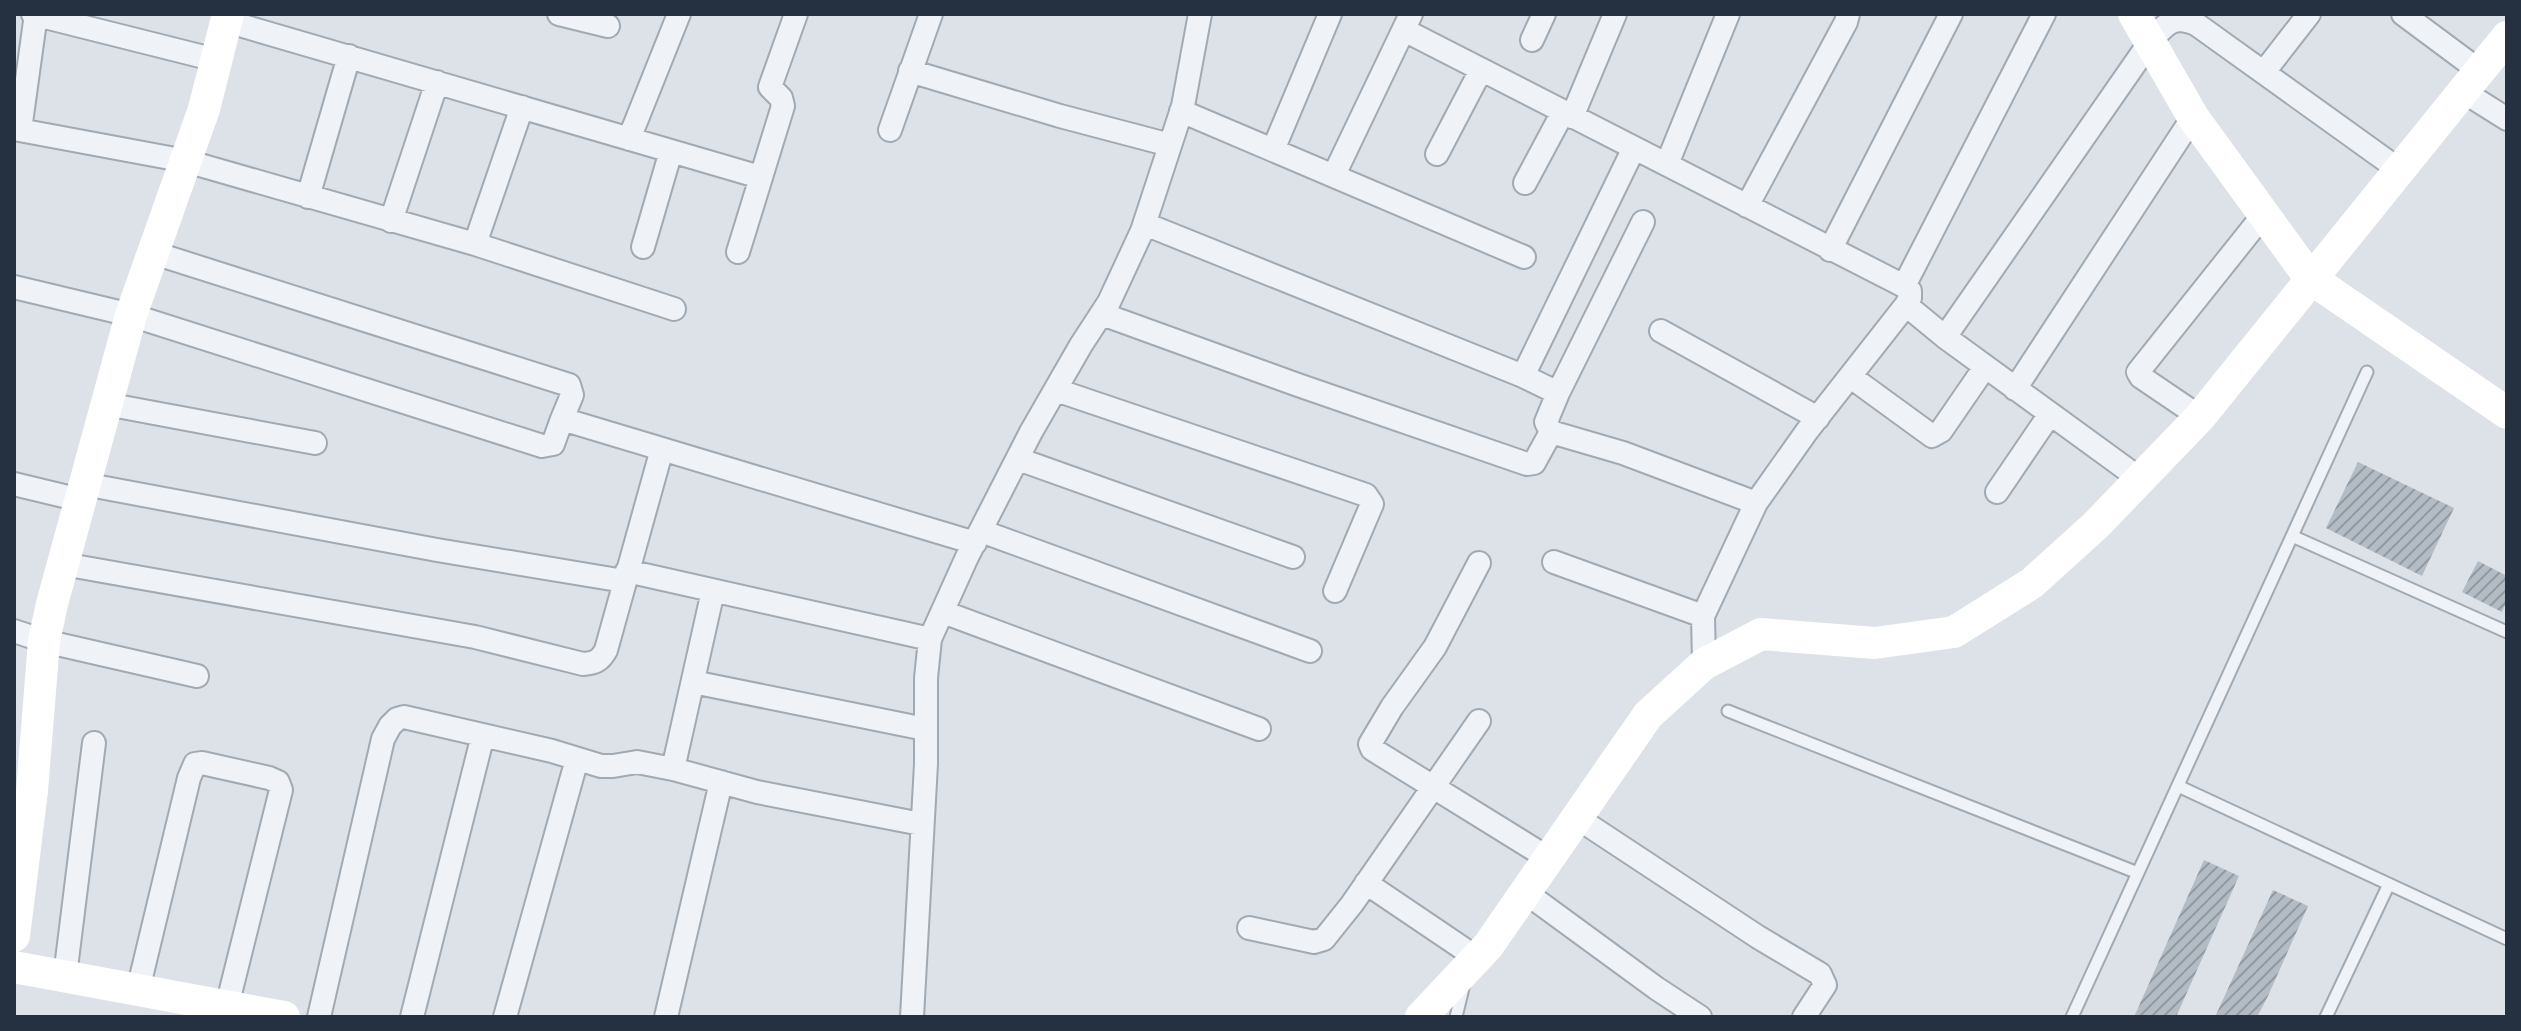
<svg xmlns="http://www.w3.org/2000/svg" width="2521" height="1031" font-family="Jost,sans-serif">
<defs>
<pattern id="building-hatch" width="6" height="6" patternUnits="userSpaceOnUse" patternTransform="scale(2)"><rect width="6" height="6" fill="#b3bcc5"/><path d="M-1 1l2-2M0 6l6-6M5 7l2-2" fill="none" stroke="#9199a1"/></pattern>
</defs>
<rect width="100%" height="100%" fill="#dce2e8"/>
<path fill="url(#building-hatch)" d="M2358 462 2454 508 2422 576 2326 528Z
M2478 561 2507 576V601L2502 612 2462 592Z
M2204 860 2239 876 2193 979 2176 1017H2134Z
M2273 890 2308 906 2268 996 2257 1017H2215Z"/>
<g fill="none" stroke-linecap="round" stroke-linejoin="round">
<g stroke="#a1a9b2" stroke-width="15">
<path id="lane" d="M2292 536 2507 632
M1728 711 2138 873
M2178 786 2507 939
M1456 1017 1464 984
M2072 1017 2367 372
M2326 1017 2389 884"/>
</g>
<g stroke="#a1a9b2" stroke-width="26">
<path id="street" d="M33 14 216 60
M559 14 608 26
M2403 14 2481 72
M226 21 760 177
M1404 30 1904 286 1910 291V298L1906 305 1945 337 2140 479
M1532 40 1544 14
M910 71 1060 116 1170 145
M2264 72 2309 14
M2464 92 2507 119
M1181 111 1524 257
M1572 117 1615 14
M14 129 186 161 475 244 674 309
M20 130 36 14
M890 130 931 14
M629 139 679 14
M1273 150 1330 14
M1437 154 1481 70
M1667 164 1728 14
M1334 175 1411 14
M1525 183 1563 112
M308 197 349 56
M1747 206 1846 22 1848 14
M391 221 437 82
M1145 224 1523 376 1634 148
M475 244 522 107
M643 247 671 151
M1830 250 1951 14
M738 252 783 106 781 98 770 87 796 14
M154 253 569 385 572 395 562 419 975 543
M1904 286 2044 14
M14 287 131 315 542 446 553 444 562 419
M1102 314 1298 385 1527 464 1534 463 1551 432 1623 453 1756 503
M1661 331 1818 418
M1945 337 2150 42C2165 25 2172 14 2196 24L2398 169
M1523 376 1558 393 1643 222
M1851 377 1932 436 1941 431 1985 367
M2015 389 2193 117
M1056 390 1366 495 1372 504 1335 591
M106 404 315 443
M2200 417 2141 377 2138 372 2264 214
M1551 432 1546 422 1558 393
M1018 459 1293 557
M14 484 80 500
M84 484 437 550 624 581
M1997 492 2050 414
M981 531 1310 651
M1554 562 1703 616
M1479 563 1435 647 1392 707 1370 744 1372 749 1548 858
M63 564 475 637 583 664C595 663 600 661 606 650L662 449
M627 571 930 639
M943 612 1259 729
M14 631 44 641 197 676
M1704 664 1703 616 1756 503 1807 431 1906 305
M693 682 925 729
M673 769 713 591
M1576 817 1758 937 1820 974 1825 985 1804 1017
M1366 883 1477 958
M1525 892 1656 988 1700 1017
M1249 928 1314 942 1324 939 1352 904 1479 721
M65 976 94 743
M138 990 189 778 195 764 202 763 269 778 278 782 281 790 227 1006
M319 1017 383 739 390 726 397 719 404 717 552 751 601 766H613L637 762 673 769 757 792 921 824
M412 1017 483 735
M505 1017 577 759
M666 1017 721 782
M912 1017 926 764V678L930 639 967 557 1031 432 1081 345 1109 302 1142 231 1183 106 1200 14"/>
</g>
<use href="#lane" stroke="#eff2f6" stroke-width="11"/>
<use href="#street" stroke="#eff2f6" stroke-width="22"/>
<path stroke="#fff" stroke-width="32" d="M2134 14 2193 117 2310 278 2507 413
M14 936 32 791 44 641 52 604 131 315 204 109 228 14
M14 967 284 1017
M1421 1017 1488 946 1648 715 1704 664 1761 634 1875 643 1954 632 2032 583 2096 525 2200 417 2507 37"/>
</g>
<rect width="2521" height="1031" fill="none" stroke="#253140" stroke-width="32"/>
</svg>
